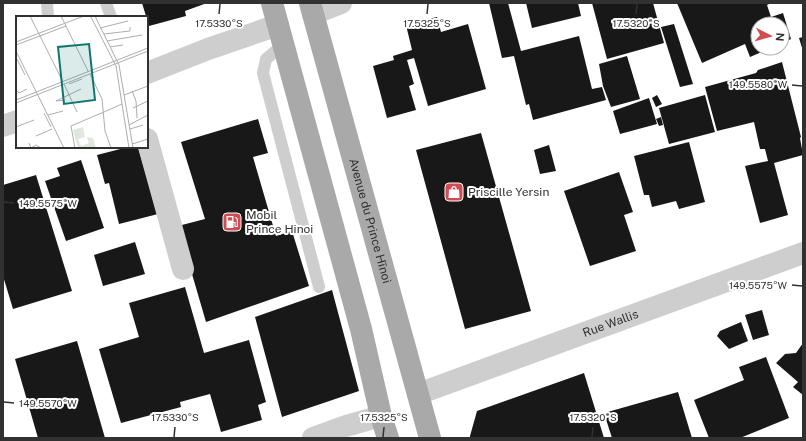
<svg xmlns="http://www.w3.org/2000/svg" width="806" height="441" font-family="'Public Sans',sans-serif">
<rect width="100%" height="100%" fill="#fff"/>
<path fill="#181818" d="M142 3H207L185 11 186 16 149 26Z
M489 3H508L521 51 579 36 592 89 602 87 606 100 533 120 529 104 526 105 514 56 502 58Z
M526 3H578L581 16 532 28Z
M592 3H653L664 43 607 59Z
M677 3H771L767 5 771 17 783 13 791 39 782 43V24H758V48H771L750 57 745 44 702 63Z
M437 17 441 32 468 24 486 89 428 106 414 58 407 60 414 84 409 86 416 110 387 118 373 66 394 60 393 56 412 50 406 25Z
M674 24 693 84 680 87 661 27Z
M803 37V51L799 38Z
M627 56 640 99 611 107 603 86 599 64Z
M782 62 801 137 800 138 803 155 774 163 788 215 760 223 745 166 768 161 765 149H760L754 122 717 131 705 87 756 73 758 70Z
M657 95 662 104 656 107 652 98Z
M705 95 715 132 669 144 659 108Z
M649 98 657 124 620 134 613 111Z
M661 117 663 125 659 126 656 119Z
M258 119 268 153 253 157 276 236 292 231 309 286 206 322 178 226 205 219 181 142Z
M481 133 531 311 465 329 416 150Z
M689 142 705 202 679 209 676 201 652 207 649 195H644L634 156Z
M549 145 556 171 540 174 534 150Z
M128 147H138L158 214 119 224 109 183 105 184 97 155Z
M81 160 104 228 66 241 45 181 60 176 57 168Z
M619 172 633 212 624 215 636 251 590 266 564 191Z
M36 175 72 291 13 309 3 276V185Z
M135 242 145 274 103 286 94 255Z
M185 287 204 353 249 340 266 402 258 405 262 420 221 432 210 394 180 402 181 407 121 423 99 349 139 337 129 303Z
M332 290 359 391 282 417 255 317Z
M762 310 769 335 753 340 745 315Z
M741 322 748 341 729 349 717 336 720 331Z
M77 341 105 438H38L15 359Z
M803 343V395L793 387 798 382 776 363 785 354 796 353Z
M766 357 789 418 740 438H709L694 400 744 380 739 367Z
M584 373 604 438H470V436L477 411Z
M678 392 692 438H612L604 413Z"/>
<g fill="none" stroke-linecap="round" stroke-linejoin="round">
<path stroke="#cecece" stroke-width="12" d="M47 3 48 17
M106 3 111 17
M283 45 266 59 263 73 319 287"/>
<g stroke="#cecece" stroke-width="22">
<path d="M313 14 341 3"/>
<path d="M147 73 208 49 278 25"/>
<path d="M3 126 17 121"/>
<path d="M147 139 183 269"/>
<path id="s1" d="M418 394 803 253"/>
</g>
<path stroke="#cecece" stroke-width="22" d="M313 438 346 426 381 416"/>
<g stroke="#a9a9a9" stroke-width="22">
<path d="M272 3 361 329 381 416 388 438"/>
<path id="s2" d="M310 3 430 438"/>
</g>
</g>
<path fill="none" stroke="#313131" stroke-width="1.5" d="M219 14 220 4M427 14 428 4M636 14 637 4M792 85 802 86M4 202 14 203M792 285 802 286M4 402 14 403M174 437 175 427M383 437 384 427M592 437 593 427"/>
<defs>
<g id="shop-square" transform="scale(1)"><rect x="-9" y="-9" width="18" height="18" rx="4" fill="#d04c51" stroke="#fff"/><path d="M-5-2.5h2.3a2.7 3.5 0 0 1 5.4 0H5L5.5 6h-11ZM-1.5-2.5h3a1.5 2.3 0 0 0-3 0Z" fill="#fff"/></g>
<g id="fuel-square" transform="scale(1)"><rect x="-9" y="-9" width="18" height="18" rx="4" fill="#d04c51" stroke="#fff"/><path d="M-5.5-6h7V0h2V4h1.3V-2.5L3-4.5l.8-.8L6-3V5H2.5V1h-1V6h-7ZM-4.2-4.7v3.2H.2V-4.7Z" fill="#fff"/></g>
</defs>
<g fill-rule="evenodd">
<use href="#shop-square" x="454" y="192"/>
<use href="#fuel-square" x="232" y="222"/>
</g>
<g text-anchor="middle" stroke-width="4" stroke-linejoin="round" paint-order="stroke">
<g font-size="12" fill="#313131" stroke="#fff" text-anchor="start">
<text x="468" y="196">Priscille Yersin</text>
<text x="246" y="219">Mobil<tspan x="246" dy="14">Prince Hinoi</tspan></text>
</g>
<g font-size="12" fill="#313131" stroke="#fff">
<text dy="4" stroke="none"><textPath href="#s2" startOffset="226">Avenue du Prince Hīnoi</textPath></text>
<text dy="4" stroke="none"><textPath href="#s1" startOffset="205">Rue Wallis</textPath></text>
</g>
</g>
<g transform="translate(16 16)">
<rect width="132" height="132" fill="#fff"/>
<path d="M67 111 69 121 62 123 65 130 73 127 71 121 77 122 80 132H62L57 114Z" fill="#e1e7dc"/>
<path fill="none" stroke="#adadad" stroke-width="1" d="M14 0 47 66M45 0 72 55M79 0 103 49 117 132M75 1 100 50 113 132M84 12 112 5M88 18 114 15V11M91 25 126 19M0 26 68 0M0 29 50 10M94 31 107 29M0 35 48 132M1 43 9 59M74 58 86 83 89 115 95 132M48 68 61 96M53 68 66 63M0 74 3 77 11 73M116 75 120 85 121 102M108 79 132 70M0 84 132 32M49 84 40 85 65 73M0 87 132 35M117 92 132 85M88 96 106 88M28 97 35 111M32 99 47 95M113 109 132 99M0 111 18 104M114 113 127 109M20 120 36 113M13 127 15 132 20 129 25 132M116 128 132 123M59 132 55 110 88 96"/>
<path fill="#0f766e" fill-opacity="0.15" stroke="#0f766e" stroke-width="2" d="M73 28 79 84 48 88 42 31Z"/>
<rect width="132" height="132" fill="none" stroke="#313131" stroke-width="2"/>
</g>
<g font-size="10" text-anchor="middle" fill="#313131" stroke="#fff" stroke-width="4" stroke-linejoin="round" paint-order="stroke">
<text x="219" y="27">17.5330°S</text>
<text x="427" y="27">17.5325°S</text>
<text x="636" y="27">17.5320°S</text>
<text x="758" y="88">149.5580°W</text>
<text x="48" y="207">149.5575°W</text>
<text x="758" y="289">149.5575°W</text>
<text x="48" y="407">149.5570°W</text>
<text x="175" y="421">17.5330°S</text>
<text x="384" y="421">17.5325°S</text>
<text x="593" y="421">17.5320°S</text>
</g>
<rect width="806" height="441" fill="none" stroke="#313131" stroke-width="8"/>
<g transform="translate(770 36) rotate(96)"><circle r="19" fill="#ffffff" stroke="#adadad"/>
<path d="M0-3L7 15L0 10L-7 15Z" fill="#d04c51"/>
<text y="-6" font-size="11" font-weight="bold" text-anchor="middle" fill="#313131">N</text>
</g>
</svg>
